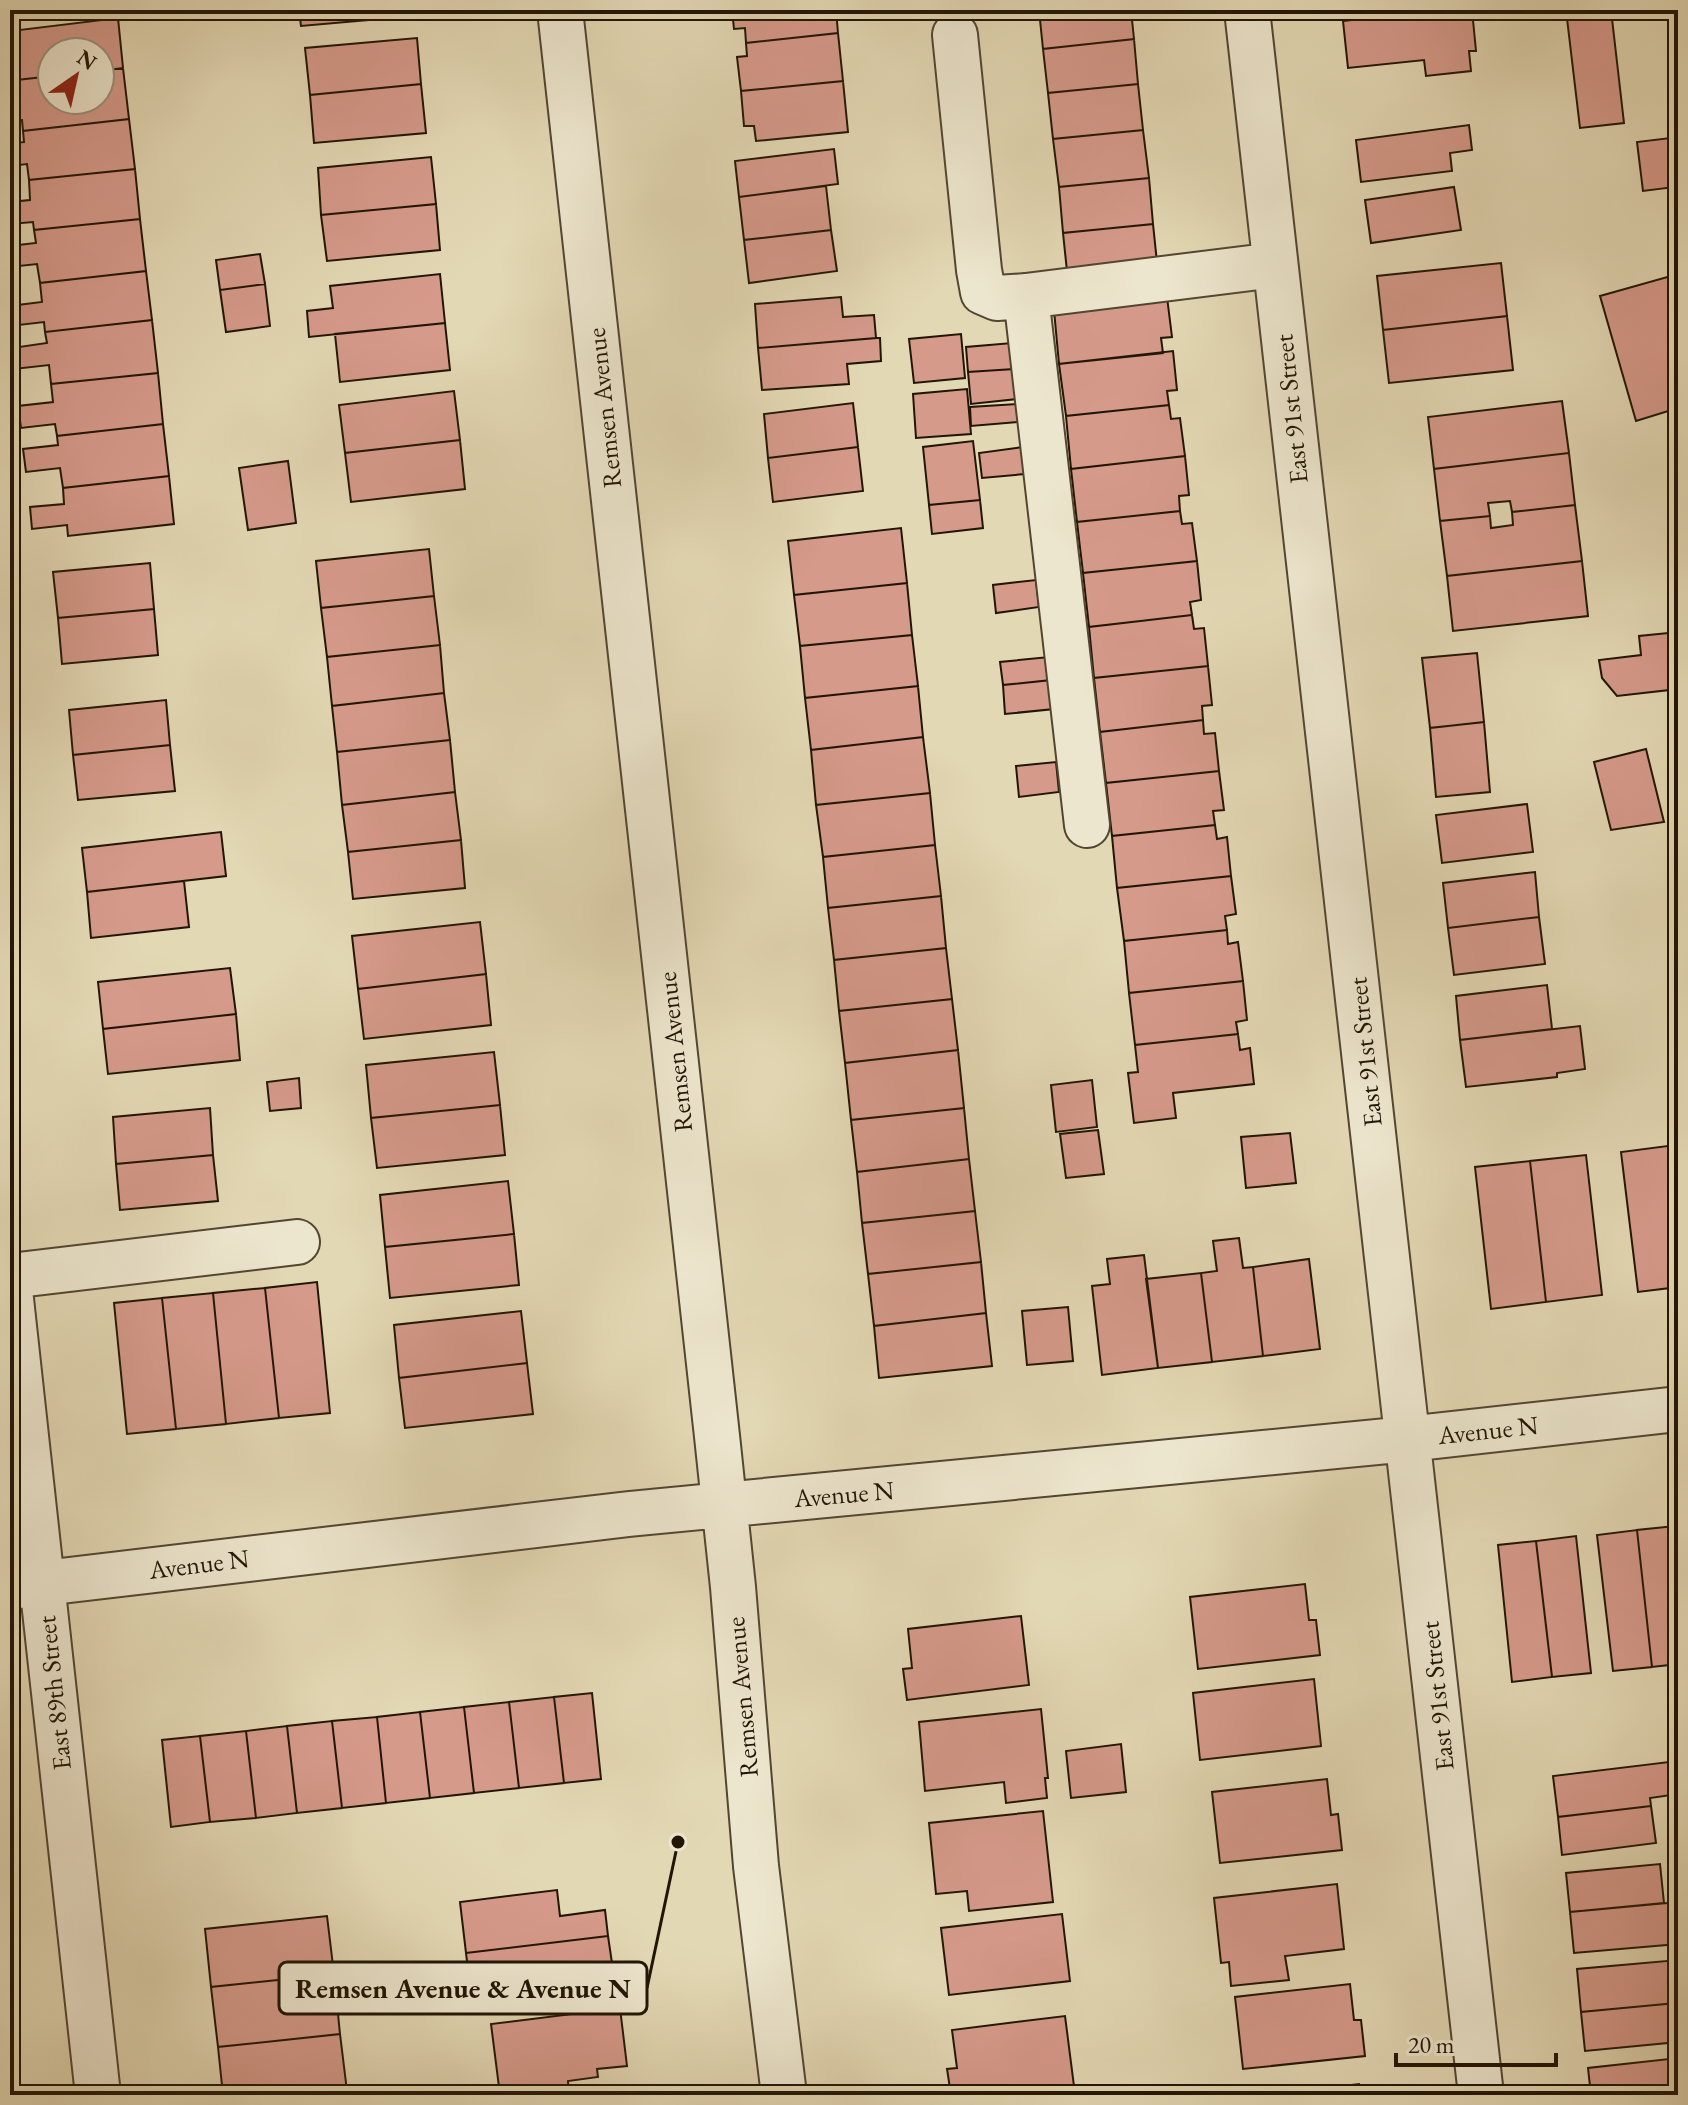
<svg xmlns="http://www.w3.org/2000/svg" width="1688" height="2105" font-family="'EB Garamond',serif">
<rect width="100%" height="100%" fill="#e3d8b4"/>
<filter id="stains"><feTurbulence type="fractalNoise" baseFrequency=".0025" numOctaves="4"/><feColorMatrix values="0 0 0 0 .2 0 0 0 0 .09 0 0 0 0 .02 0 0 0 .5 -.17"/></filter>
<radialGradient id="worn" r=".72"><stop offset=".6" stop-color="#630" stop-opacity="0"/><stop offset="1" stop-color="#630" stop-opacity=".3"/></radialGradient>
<path fill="#d69a8b" stroke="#211506" stroke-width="2" d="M299 10H413L414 16 301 26Z
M732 10H836L838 33 746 43 745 28 734 29Z
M1039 10H1131L1134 39 1043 49Z
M1440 10H1472L1476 51H1469L1471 71 1426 76 1424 60 1348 68 1343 21Z
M1566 10H1611L1624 123 1580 128Z
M118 18 123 68 100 71V52H52V76L17 80 15 62 10 63V41L13 40 11 31Z
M838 33 843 81 741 91 737 57 747 56 746 43Z
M417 38 421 84 310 95 305 48Z
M1134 39 1138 84 1048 93 1043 49Z
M123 68 129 119 23 131 22 120 10 121V98L19 97 17 80 52 76V100H100V71Z
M843 81 848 132 756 141 754 126H744L741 91Z
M421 84 426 133 314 143 310 95Z
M1138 84 1143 130 1053 139 1048 93Z
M129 119 135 169 29 180 27 164 10 166V143L24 142 23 131Z
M1469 125 1472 150 1450 153 1452 171 1361 182 1356 140Z
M1143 130 1149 178 1059 187 1053 139Z
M1670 138 1675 187 1643 191 1637 142Z
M834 149 838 184 739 197 735 161Z
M431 157 436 204 321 215 318 168Z
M135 169 140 219 34 230 33 222 10 224V202L30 200 29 180Z
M1149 178 1153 224 1063 233 1059 187Z
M826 186 831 230 744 240 739 197Z
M1454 187 1461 230 1371 243 1365 200Z
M436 204 440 250 327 261 321 215Z
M140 219 146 271 40 283 37 264 10 267V246L36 243 34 230Z
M1153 224 1158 272 1068 281 1063 233Z
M831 230 837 271 749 283 744 240Z
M260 254 265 284 220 290 216 260Z
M1501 263 1507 316 1383 330 1377 276Z
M146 271 152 320 45 332 44 322 10 326V306L42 302 40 283Z
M440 274 445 323 309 337 307 311 333 308 330 286Z
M1678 274V408L1636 421 1600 296Z
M265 284 270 326 226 332 220 290Z
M841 297 843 317 874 315 876 338 758 348 755 304Z
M1167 297 1172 337 1161 338 1163 353 1059 364 1054 310Z
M1507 316 1513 370 1389 383 1383 330Z
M152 320 158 373 51 384 49 365 14 369 12 348 47 343 45 332Z
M445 323 450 370 340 382 335 334Z
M961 334 965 378 914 383 909 339Z
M876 338H880L881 361 847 364 849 384 762 390 758 348Z
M1012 343 1014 369 968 372 966 347Z
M1173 351 1177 390 1167 391 1169 405 1066 416 1059 364Z
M1014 369 1017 399 971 404 968 372Z
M158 373 163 424 57 436 55 424 21 428 18 406 53 402 51 384Z
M967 389 971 434 916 438 913 394Z
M454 391 460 440 345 453 339 405Z
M1562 401 1569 453 1434 469 1428 417Z
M853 403 858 447 768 458 764 414Z
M1017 404 1018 422 971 426 970 407Z
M1169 405 1171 419 1180 418 1185 456 1071 469 1066 416Z
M163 424 169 476 63 488 60 468 26 472 23 449 58 445 57 436Z
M460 440 465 489 351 502 345 453Z
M973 441 980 500 929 505 923 447Z
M858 447 863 491 773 502 768 458Z
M1023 447 1025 474 982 478 979 453Z
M1569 453 1575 505 1512 512 1510 501 1488 503 1490 516 1440 521 1434 469Z
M1185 456 1189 495 1179 496 1180 511 1077 522 1071 469Z
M288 461 296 523 248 530 239 468Z
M169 476 174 524 68 536 67 525 32 529 30 507 64 504 63 488Z
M980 500 983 528 932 534 929 505Z
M1575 505 1582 561 1447 576 1440 521 1490 516 1491 528 1513 525 1512 512Z
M1180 511 1182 524 1192 523 1197 561 1083 573 1077 522Z
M901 528 907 583 794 595 788 541Z
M429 549 434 596 321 608 316 561Z
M1197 561 1201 600 1190 602 1192 615 1089 627 1083 573Z
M1582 561 1588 616 1453 631 1447 576Z
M150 563 154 609 58 618 53 572Z
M1036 580 1039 607 996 613 993 585Z
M907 583 912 635 800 646 794 595Z
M434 596 440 645 327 657 321 608Z
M154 609 158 655 62 664 58 618Z
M1192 615 1194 629 1204 628 1208 666 1094 678 1089 627Z
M1678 632V689L1617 696 1602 678 1599 660 1641 655 1639 636Z
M912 635 918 686 805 698 800 646Z
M440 645 444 693 332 706 327 657Z
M1477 653 1484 722 1430 728 1422 658Z
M1049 657 1051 680 1003 685 1000 662Z
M1208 666 1212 705 1202 706 1203 720 1100 732 1094 678Z
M1051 680 1054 709 1005 714 1003 685Z
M918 686 923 737 811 750 805 698Z
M444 693 450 740 337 752 332 706Z
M166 700 170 745 73 755 69 710Z
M1203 720 1204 734 1215 733 1219 771 1106 783 1100 732Z
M1484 722 1490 792 1436 797 1430 728Z
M923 737 930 793 816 805 811 750Z
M450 740 455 792 342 805 337 752Z
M170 745 175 791 78 800 73 755Z
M1646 749 1664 822 1611 830 1594 762Z
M1056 762 1059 792 1019 797 1016 766Z
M1219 771 1224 810 1213 811 1215 825 1112 836 1106 783Z
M455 792 461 840 348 852 342 805Z
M930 793 935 845 823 857 816 805Z
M1527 804 1533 852 1442 863 1436 815Z
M1678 804V864H1677L1669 806Z
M1215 825 1217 839 1227 837 1231 876 1117 888 1112 836Z
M221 832 226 876 87 892 82 848Z
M461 840 465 888 353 899 348 852Z
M935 845 941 896 828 908 823 857Z
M1535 872 1539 917 1448 928 1443 883Z
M1231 876 1236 914 1225 916 1227 930 1124 941 1117 888Z
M184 881 189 927 91 938 87 892Z
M941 896 946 948 834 960 828 908Z
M1539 917 1545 964 1454 975 1448 928Z
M480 922 486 974 358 989 352 936Z
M1227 930 1228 944 1238 942 1243 981 1129 993 1124 941Z
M946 948 952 999 839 1011 834 960Z
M230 968 236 1014 103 1029 98 982Z
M486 974 491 1025 364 1039 358 989Z
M1243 981 1247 1020 1236 1022 1238 1034 1135 1045 1129 993Z
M1547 985 1552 1029 1460 1040 1456 996Z
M952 999 958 1050 845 1063 839 1011Z
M236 1014 240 1060 108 1074 103 1029Z
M1580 1026 1585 1069 1557 1073V1077L1466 1087 1460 1040Z
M1238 1034 1240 1050 1250 1048 1254 1084 1173 1093 1176 1118 1134 1123 1128 1073 1138 1072 1135 1045Z
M958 1050 964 1108 851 1120 845 1063Z
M494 1052 500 1105 371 1118 366 1065Z
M299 1078 301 1108 270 1111 267 1082Z
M1092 1080 1097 1127 1056 1132 1051 1085Z
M500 1105 505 1155 377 1168 371 1118Z
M210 1108 213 1155 116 1164 113 1117Z
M964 1108 969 1159 857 1172 851 1120Z
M1098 1130 1104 1174 1066 1178 1060 1134Z
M1290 1133 1296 1183 1246 1188 1241 1137Z
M1675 1145 1678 1175V1287L1638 1292 1621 1152Z
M213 1155 218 1201 120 1210 116 1164Z
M1586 1155 1602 1295 1546 1302 1530 1161Z
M969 1159 975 1211 862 1223 857 1172Z
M1530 1161 1546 1302 1491 1309 1475 1167Z
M508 1181 514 1234 385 1247 380 1195Z
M975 1211 981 1262 868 1274 862 1223Z
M514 1234 519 1285 390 1298 385 1247Z
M1239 1238 1243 1268 1253 1267 1263 1356 1212 1362 1201 1273 1217 1271 1213 1241Z
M1144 1255 1158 1368 1102 1375 1092 1286 1110 1284 1107 1259Z
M1309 1259 1320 1349 1263 1356 1253 1267Z
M981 1262 986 1313 874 1326 868 1274Z
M1201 1273 1212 1362 1158 1368 1146 1279Z
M317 1282 330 1413 279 1418 265 1288Z
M265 1288 279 1418 226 1424 213 1293Z
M213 1293 226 1424 176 1429 162 1298Z
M162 1298 176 1429 127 1434 114 1303Z
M1068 1307 1073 1361 1027 1365 1022 1311Z
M521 1311 527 1363 399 1378 394 1325Z
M986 1313 992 1366 879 1378 874 1326Z
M527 1363 533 1414 405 1428 399 1378Z
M1675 1526 1678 1550V1664L1652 1667 1637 1530Z
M1637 1530 1652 1667 1613 1671 1597 1535Z
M1576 1536 1591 1673 1552 1677 1536 1541Z
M1536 1541 1552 1677 1512 1682 1498 1545Z
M1305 1584 1309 1620H1316L1320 1655 1198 1669 1190 1597Z
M1021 1616 1029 1685 907 1700 903 1669 912 1668 908 1629Z
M1314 1679 1321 1746 1200 1760 1193 1693Z
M592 1693 601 1779 564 1783 554 1697Z
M554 1697 564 1783 519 1788 509 1702Z
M1678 1697V1744L1676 1745 1670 1698Z
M509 1702 519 1788 474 1793 464 1707Z
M464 1707 474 1793 430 1798 420 1712Z
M1041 1709 1048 1778H1045L1047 1798 1006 1803 1004 1782 925 1791 919 1722Z
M420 1712 430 1798 386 1803 377 1717Z
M377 1717 386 1803 342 1808 332 1721Z
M332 1721 342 1808 297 1813 287 1726Z
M287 1726 297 1813 256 1818 246 1731Z
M246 1731 256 1818 210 1822 200 1736Z
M200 1736 210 1822 171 1827 162 1740Z
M1121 1744 1126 1792 1071 1798 1066 1751Z
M1677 1761 1678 1794 1650 1798 1651 1806 1558 1817 1553 1776Z
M1327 1779 1331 1815 1338 1814 1342 1850 1220 1863 1212 1792Z
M1651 1806 1656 1843 1562 1855 1558 1817Z
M1043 1811 1053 1902 969 1911 967 1891 936 1894 929 1823Z
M1660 1864 1664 1903 1570 1912 1566 1873Z
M1337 1884 1344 1949 1285 1956 1289 1980 1231 1986 1229 1962 1221 1963 1214 1898Z
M557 1890 560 1916 605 1910 608 1936 466 1953 460 1902Z
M1678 1902V1944L1574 1953 1570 1912Z
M1062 1914 1070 1981 949 1995 941 1928Z
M327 1916 334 1974 211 1987 205 1929Z
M608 1936 612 1963 566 1968 569 1991 472 2003 466 1953Z
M1678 1960 1676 2003 1581 2012 1577 1969Z
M334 1974 340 2034 218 2047 211 1987Z
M1350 1984 1354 2020H1361L1365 2056 1243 2069 1235 1997Z
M1676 2003 1678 2042 1585 2051 1581 2012Z
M620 2008 627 2066 597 2069 598 2077 568 2081 569 2095H500L491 2024Z
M1065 2016 1074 2086 995 2095H951L947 2069 957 2068 952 2030Z
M340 2034 347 2091 309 2095H223L218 2047Z
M1678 2058V2095H1591L1588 2068Z
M1359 2084 1360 2095H1265Z
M347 2091V2095H309Z"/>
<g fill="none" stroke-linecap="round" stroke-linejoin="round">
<g stroke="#524632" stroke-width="48">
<path id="minor" d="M560 10 717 1436 733 1587 756 1866 784 2095
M1247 10 1481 2095
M955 35 979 270 983 292 997 298 1026 296 1275 265
M1026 296 1087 825
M10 1276 297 1242
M10 1290 98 2095
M10 1587 629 1514 1408 1439 1678 1409"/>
</g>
<use href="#minor" stroke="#ede6ce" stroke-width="44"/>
</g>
<g text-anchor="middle" stroke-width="7" stroke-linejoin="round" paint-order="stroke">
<g font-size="26" fill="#211506" stroke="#ede6ce">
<text transform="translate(604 408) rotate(-96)" y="9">Remsen Avenue</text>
<text transform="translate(1291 409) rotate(-96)" y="9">East 91st Street</text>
<text transform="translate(675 1052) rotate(-96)" y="9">Remsen Avenue</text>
<text transform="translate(1365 1052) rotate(-96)" y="9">East 91st Street</text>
<text transform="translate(1488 1430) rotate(-6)" y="9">Avenue N</text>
<text transform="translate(844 1494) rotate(-5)" y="9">Avenue N</text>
<text transform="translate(199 1564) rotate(-7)" y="9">Avenue N</text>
<text transform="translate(54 1693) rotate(-96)" y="9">East 89th Street</text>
<text transform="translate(1437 1696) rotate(-96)" y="9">East 91st Street</text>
<text transform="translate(742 1697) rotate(-95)" y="9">Remsen Avenue</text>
</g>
</g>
<path fill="none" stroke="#211506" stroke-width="3" d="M678 1842L647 1988"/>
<circle fill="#211506" stroke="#ede6ce" stroke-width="3" cx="678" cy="1842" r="8"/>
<rect fill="#ede6ce" stroke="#211506" stroke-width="3" x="279" y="1962" width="368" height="52" rx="8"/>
<g font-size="28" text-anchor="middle" font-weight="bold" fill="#211506">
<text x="463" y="1998">Remsen Avenue &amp; Avenue N</text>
</g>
<rect width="1688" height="2105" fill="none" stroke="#e3d8b4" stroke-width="40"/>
<rect x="12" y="12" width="1664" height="2081" fill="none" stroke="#211506" stroke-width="4"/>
<rect x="20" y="20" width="1648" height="2065" fill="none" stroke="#211506" stroke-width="2"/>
<g transform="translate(76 76) rotate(34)"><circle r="38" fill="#ede6ce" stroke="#9b927e" stroke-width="2"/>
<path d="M0-6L14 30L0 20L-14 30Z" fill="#8f2418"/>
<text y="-12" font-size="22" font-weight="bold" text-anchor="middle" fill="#211506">N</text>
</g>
<path d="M1396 2053v12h160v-12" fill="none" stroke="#211506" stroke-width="4"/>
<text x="1408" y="2053" font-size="24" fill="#211506" stroke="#ede6ce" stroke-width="6" paint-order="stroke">20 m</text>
<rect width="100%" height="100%" filter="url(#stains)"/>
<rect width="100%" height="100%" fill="url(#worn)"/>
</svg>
